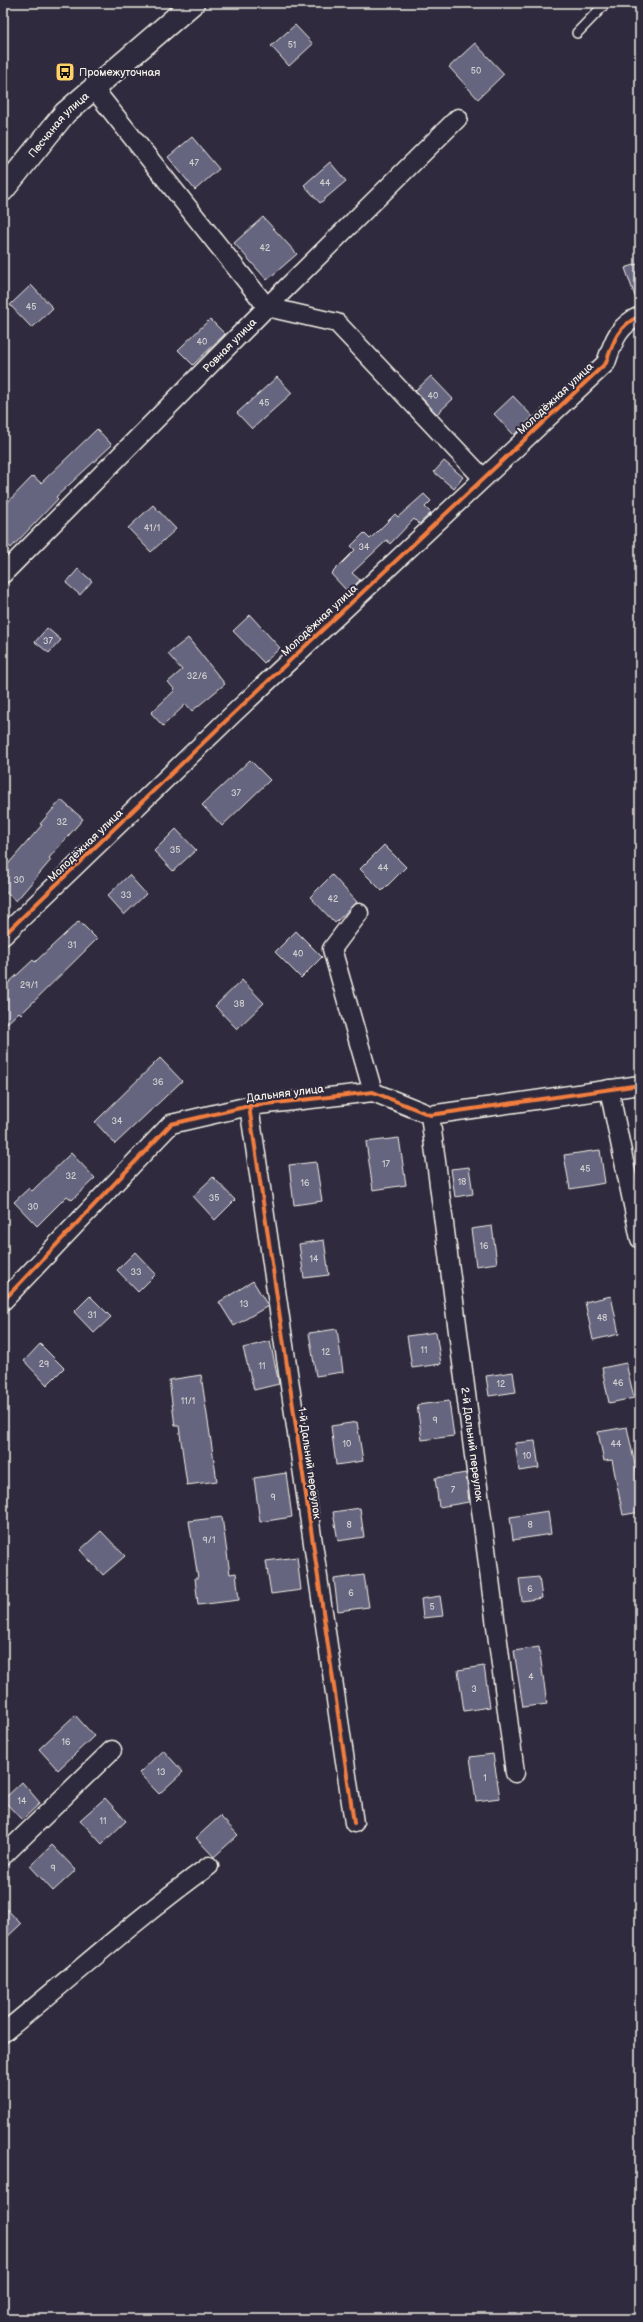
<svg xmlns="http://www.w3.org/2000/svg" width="643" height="2322" font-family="'Balsamiq Sans',sans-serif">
<rect width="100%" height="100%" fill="#2f2a3d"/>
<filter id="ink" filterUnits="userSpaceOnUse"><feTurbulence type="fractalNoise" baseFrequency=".025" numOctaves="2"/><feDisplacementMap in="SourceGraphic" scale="8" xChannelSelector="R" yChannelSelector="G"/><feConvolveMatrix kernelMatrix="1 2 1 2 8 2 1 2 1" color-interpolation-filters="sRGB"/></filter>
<g filter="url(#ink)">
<path fill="#666580" stroke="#f4f1e8" d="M295 25 313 44 289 66 271 46Z
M475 43 504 74 478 99 449 67Z
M192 137 219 169 195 190 168 157Z
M330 162 346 181 320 203 304 185Z
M263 217 297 254 267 280 234 243Z
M640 263V305H638L625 268Z
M31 285 53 308 32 328 10 305Z
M210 319 225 334 193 365 178 350Z
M431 376 453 399 437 414 415 391Z
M277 377 292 393 252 429 237 413Z
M513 396 533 417 514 435 494 414Z
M97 429 112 445 56 497 58 499 11 548 3 541V507L33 476 41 483Z
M444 461 463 477 454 489 434 472Z
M424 494 431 501 425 507 431 513 419 524 414 519 390 544 387 540 352 573 360 580 348 592 331 574 355 550 351 546 364 533 370 539 395 514 398 517Z
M153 505 176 529 151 552 128 528Z
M78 569 92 581 80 595 66 583Z
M250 615 280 648 264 663 233 631Z
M47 628 61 640 49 653 35 642Z
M188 638 225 684 192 711 186 704 163 726 151 713 175 690 168 682 182 670 168 654Z
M250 760 270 780 222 826 202 805Z
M61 800 83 819 49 858 51 860 16 901 3 890V870L42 825 40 824Z
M176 829 196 850 173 871 154 851Z
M384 845 406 867 382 891 360 869Z
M129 875 146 894 124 915 107 896Z
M332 875 357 902 335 923 310 897Z
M79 921 97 939 21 1014 19 1012 3 1027V988L33 960 35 962Z
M296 931 322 957 301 978 275 952Z
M242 980 264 1003 237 1029 215 1006Z
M160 1058 182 1081 115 1144 95 1122Z
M399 1138 406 1185 373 1190 366 1142Z
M600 1150 605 1183 570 1189 564 1155Z
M71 1153 95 1178 72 1200 67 1196 37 1226 14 1202 29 1188 32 1191Z
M316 1162 322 1201 294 1205 289 1165Z
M469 1167 473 1194 455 1197 451 1169Z
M213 1177 235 1200 215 1220 193 1196Z
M492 1226 497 1263 476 1266 471 1229Z
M324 1240 329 1275 304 1278 299 1244Z
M135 1252 156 1274 138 1292 117 1270Z
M253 1281 268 1306 234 1326 219 1302Z
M90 1296 111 1317 94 1333 74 1312Z
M611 1296 619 1334 593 1340 585 1302Z
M337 1329 343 1372 316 1376 309 1333Z
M436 1332 441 1364 412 1368 407 1336Z
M270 1341 279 1384 254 1390 243 1348Z
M40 1344 64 1368 47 1385 24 1361Z
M626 1363 634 1398 609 1403 602 1368Z
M513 1372 516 1392 489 1396 486 1376Z
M201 1375 217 1481 187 1485 179 1426H175L169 1380Z
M449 1401 454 1436 422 1440 417 1405Z
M357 1422 363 1461 336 1465 331 1426Z
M627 1427 638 1479 640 1478V1512L623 1515 612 1460 604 1461 598 1432Z
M535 1441 539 1468 519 1471 515 1443Z
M286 1473 292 1517 260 1522 254 1478Z
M466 1473 469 1502 439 1507 435 1478Z
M360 1508 364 1537 338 1541 333 1512Z
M548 1511 551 1534 513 1540 510 1517Z
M222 1517 230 1574 236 1573 239 1600 198 1605 195 1578H198L189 1521Z
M101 1531 125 1556 103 1575 80 1550Z
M297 1557 301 1590 271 1594 266 1561Z
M364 1575 369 1607 338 1611 334 1579Z
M539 1577 542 1598 522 1601 519 1579Z
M440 1596 443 1616 423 1618 421 1599Z
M539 1647 547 1704 523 1707 514 1651Z
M484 1666 490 1707 464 1711 458 1670Z
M75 1715 94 1736 58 1770 39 1749Z
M163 1750 183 1772 159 1794 139 1773Z
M493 1754 500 1798 476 1801 470 1757Z
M22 1782 40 1803 22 1820 3 1800Z
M105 1798 126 1821 102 1844 80 1820Z
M220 1816 238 1835 214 1857 196 1838Z
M52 1845 76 1870 53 1891 30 1866Z
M3 1905 21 1924 3 1941Z"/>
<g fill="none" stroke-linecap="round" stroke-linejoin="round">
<g stroke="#f4f1e8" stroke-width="12">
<path id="lane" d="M577 33 606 3"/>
</g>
<g stroke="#f4f1e8" stroke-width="21">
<g id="street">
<path d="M94 89 267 307 337 323 483 478"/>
<path id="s1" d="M3 574 267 307 458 118"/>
<path d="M359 913 332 949 373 1092"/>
<path d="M3 936 232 715 606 363C613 342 618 325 640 316"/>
<path d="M609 1089 640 1239"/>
<path d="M249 1106 354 1823"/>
<path id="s2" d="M430 1115 515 1773"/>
<path d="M3 1301 171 1124 249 1106 373 1092 430 1115 640 1085"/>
<path d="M3 1856 112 1750"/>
<path d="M3 2033C72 1977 137 1918 209 1866"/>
</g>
</g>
<g stroke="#f4f1e8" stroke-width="25">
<g id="secondary">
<path id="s3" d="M3 190 65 113 193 3"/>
</g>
</g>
<use href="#lane" stroke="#2f2a3d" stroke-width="9"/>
<use href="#street" stroke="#2f2a3d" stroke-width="18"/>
<use href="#secondary" stroke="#2f2a3d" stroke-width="22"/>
<g stroke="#2f2a3d" stroke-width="6">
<path id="cycleway" d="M3 936 232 715 606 363C613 342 618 325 640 316
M249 1106 354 1823
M3 1301 171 1124 249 1106 373 1092 430 1115 640 1085"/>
</g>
<use href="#cycleway" stroke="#f27e40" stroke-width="4"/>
</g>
</g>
<defs>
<g id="bus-square" transform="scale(1)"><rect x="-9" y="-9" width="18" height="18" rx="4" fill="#ffd166" stroke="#2f2a3d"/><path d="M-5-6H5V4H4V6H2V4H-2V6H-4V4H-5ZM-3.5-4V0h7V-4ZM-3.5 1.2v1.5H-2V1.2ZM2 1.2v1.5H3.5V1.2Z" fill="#111"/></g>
</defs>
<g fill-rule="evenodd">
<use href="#bus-square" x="65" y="72"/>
</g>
<g text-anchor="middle" stroke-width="4" stroke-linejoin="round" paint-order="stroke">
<g font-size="9" fill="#d0cece">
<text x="292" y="48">51</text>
<text x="476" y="74">50</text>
<text x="194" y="166">47</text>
<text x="325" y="186">44</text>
<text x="265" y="251">42</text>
<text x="31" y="310">45</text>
<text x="202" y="345">40</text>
<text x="433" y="399">40</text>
<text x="264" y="406">45</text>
<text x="152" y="531">41/1</text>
<text x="364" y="550">34</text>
<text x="48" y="644">37</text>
<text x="197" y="679">32/6</text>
<text x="236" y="796">37</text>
<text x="62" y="825">32</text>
<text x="175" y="853">35</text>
<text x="383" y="871">44</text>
<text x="19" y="883">30</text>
<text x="126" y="898">33</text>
<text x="333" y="902">42</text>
<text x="72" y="948">31</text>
<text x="298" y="957">40</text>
<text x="29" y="988">29/1</text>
<text x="239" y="1007">38</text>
<text x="158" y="1085">36</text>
<text x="117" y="1124">34</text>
<text x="386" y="1167">17</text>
<text x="585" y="1172">45</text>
<text x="71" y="1179">32</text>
<text x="462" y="1185">18</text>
<text x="305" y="1186">16</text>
<text x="214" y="1201">35</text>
<text x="33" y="1210">30</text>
<text x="484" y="1249">16</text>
<text x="314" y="1262">14</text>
<text x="136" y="1275">33</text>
<text x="244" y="1307">13</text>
<text x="92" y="1318">31</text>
<text x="602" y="1321">48</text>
<text x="424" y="1353">11</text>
<text x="326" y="1355">12</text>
<text x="44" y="1367">29</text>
<text x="262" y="1369">11</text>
<text x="618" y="1386">46</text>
<text x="501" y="1387">12</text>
<text x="188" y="1404">11/1</text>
<text x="435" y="1423">9</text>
<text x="347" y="1447">10</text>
<text x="616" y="1447">44</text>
<text x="527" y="1459">10</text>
<text x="453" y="1493">7</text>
<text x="273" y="1500">9</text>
<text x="349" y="1528">8</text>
<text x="530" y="1528">8</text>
<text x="209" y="1543">9/1</text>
<text x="530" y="1592">6</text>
<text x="351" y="1596">6</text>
<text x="432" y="1610">5</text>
<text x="531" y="1680">4</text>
<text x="474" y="1692">3</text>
<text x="66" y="1745">16</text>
<text x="161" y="1775">13</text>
<text x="485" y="1781">1</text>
<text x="22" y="1804">14</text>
<text x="103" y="1824">11</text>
<text x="53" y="1871">9</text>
</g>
<g font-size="11" fill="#f4f1e8" stroke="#2f2a3d" text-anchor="start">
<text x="79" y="76">Промежуточная</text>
</g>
<g font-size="11" fill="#f4f1e8" stroke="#2f2a3d">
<text dy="4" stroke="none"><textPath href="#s3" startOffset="86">Песчаная улица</textPath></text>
<text dy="4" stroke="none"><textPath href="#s1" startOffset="322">Ровная улица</textPath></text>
<text transform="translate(555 398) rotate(-43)" y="4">Молодёжная улица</text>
<text transform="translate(319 620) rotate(-43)" y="4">Молодёжная улица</text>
<text transform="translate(85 845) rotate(-44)" y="4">Молодёжная улица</text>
<text transform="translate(285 1093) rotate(-7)" y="4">Дальняя улица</text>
<text dy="4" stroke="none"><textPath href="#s2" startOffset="332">2-й Дальний переулок</textPath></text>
<text transform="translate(310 1463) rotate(82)" y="4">1-й Дальний переулок</text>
</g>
</g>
<rect width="643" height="2322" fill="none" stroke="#2f2a3d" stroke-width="16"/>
<rect x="8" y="8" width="627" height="2306" fill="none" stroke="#f4f1e8" stroke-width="1.5" filter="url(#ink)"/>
</svg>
